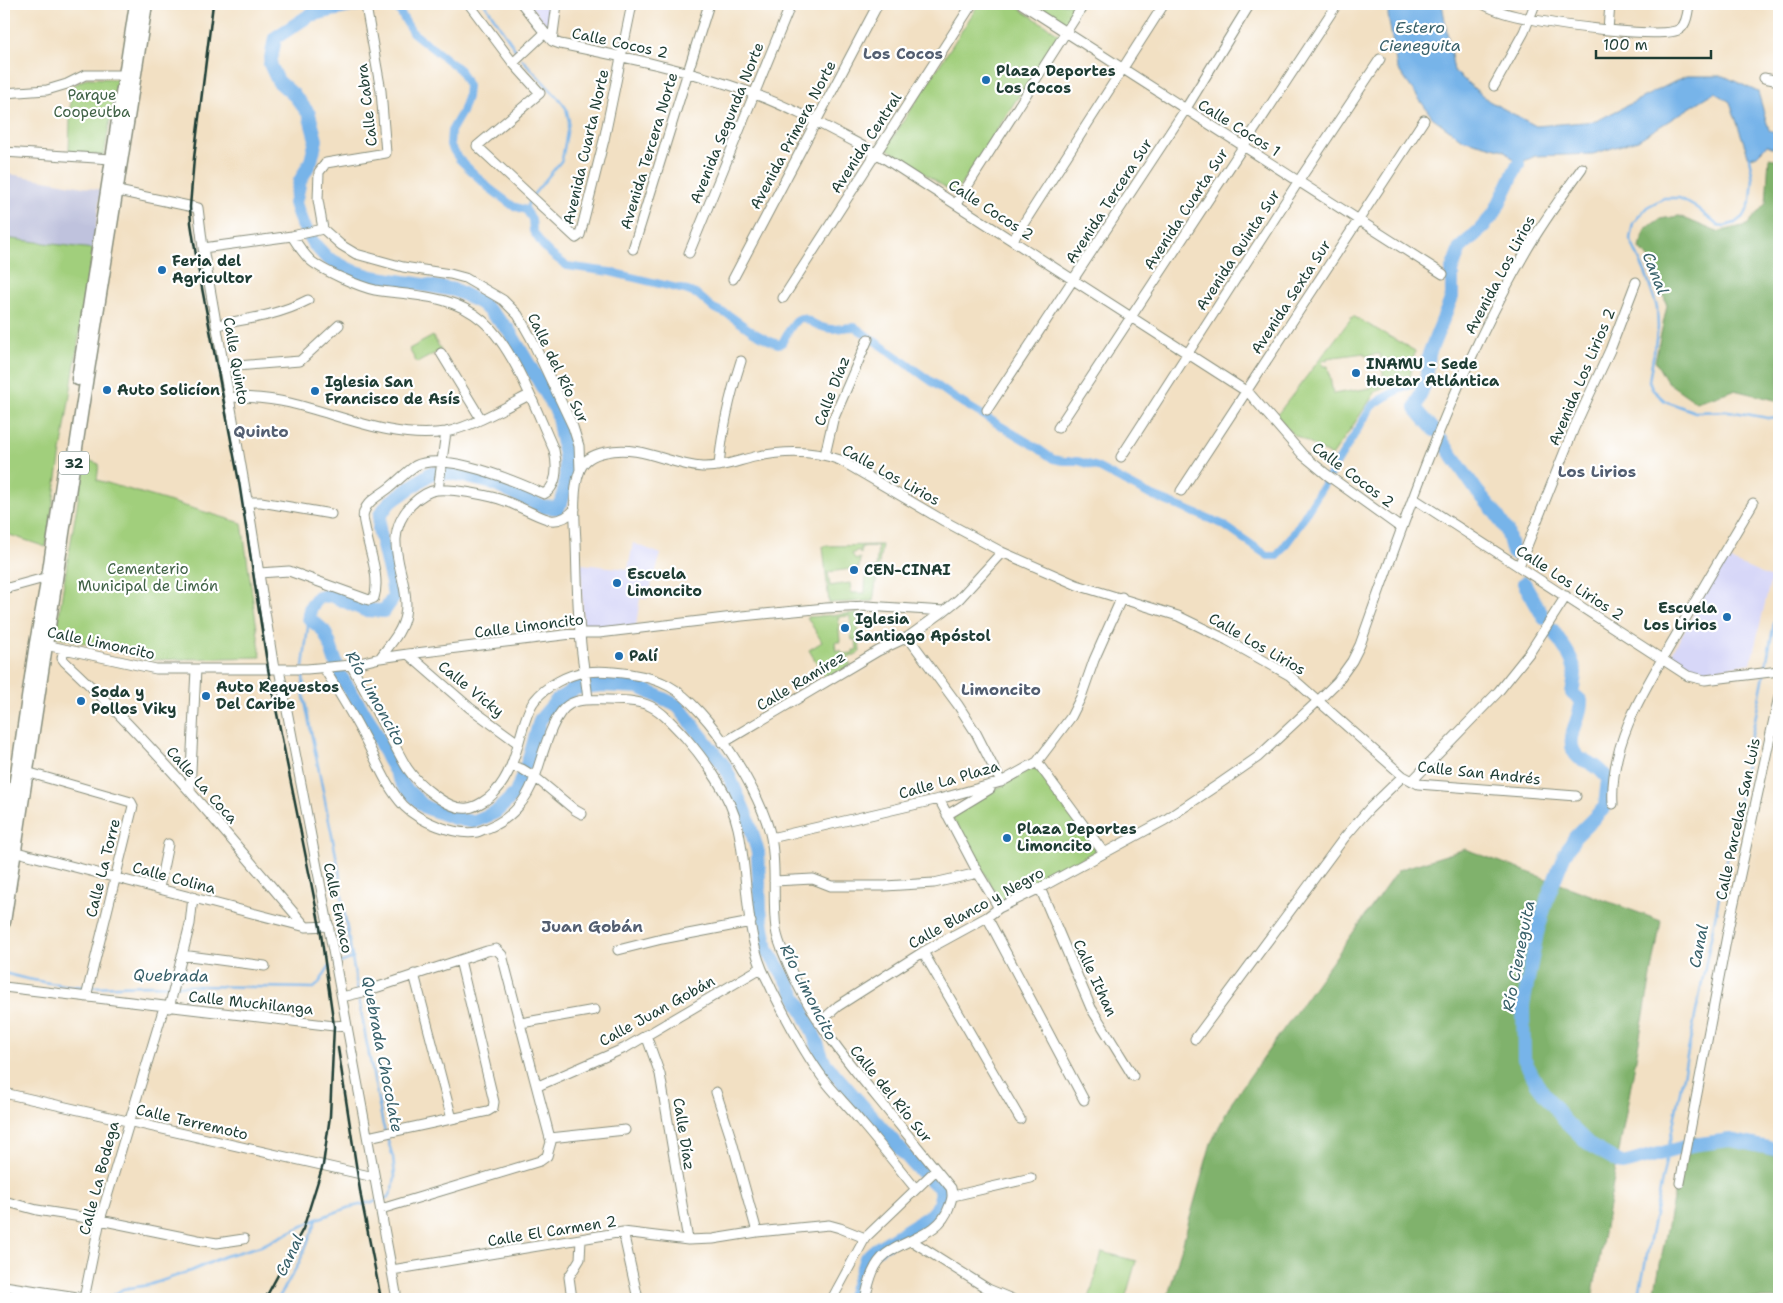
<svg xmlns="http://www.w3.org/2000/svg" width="1783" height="1303" font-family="'Shantell Sans',sans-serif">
<rect width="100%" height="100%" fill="#fff"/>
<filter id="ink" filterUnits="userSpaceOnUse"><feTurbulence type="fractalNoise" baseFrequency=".02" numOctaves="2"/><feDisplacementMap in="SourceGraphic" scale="10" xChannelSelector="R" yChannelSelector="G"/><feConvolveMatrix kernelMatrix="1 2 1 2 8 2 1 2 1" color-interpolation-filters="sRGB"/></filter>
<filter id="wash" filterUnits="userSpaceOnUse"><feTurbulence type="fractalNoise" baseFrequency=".0096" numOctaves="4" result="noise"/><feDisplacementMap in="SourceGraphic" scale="20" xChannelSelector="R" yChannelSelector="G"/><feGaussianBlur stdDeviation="1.12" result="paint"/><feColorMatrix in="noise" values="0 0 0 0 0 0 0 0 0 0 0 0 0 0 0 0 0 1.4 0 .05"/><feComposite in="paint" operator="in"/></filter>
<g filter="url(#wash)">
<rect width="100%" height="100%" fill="#f2e0c3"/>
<path fill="#d7d7f8" d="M529 4H552L549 28Z
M633 543 661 554 647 599 640 598 636 626 583 629 581 564 628 569Z
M1725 558 1771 578 1751 663 1699 672 1685 666 1670 656Z"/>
<path fill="#bfc2dd" d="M4 173 101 190 93 249 4 238Z"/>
<path fill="#a1cf7c" stroke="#608658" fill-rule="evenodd" d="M979 4H1012L1059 34 955 194 886 148Z
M1034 4H1042L1046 7 1048 4H1081L1066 25Z
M87 78 117 79 104 156 69 152 71 87Z
M4 238 93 249 46 547 4 533Z
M1353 316 1415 351 1410 378 1377 390 1332 456 1291 433 1277 415ZM1364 353 1365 356 1380 354 1384 380 1371 382V388L1333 394 1328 366H1323L1322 361 1327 360V358Z
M433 336 441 350 417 363 409 349Z
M85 459 99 464 97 480 242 523 261 657 148 660 56 636 64 582Z
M882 545 873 601 829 603 823 546ZM878 546 876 568H866L865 593H851L850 583 830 586 828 572 859 568 860 558 856 560 852 554 858 550 861 554V547Z
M857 613 860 652 847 659 851 665 826 679 809 650 822 642 807 617ZM850 616 852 640H856L857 650H853V653L842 654 841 650 836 651 835 642H840L838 617Z
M1035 766 1098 850 1001 902 951 816Z
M1102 1252 1136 1261 1125 1299H1089Z"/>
<path fill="#80b26c" stroke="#507850" d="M1769 158 1779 160V401L1734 390 1696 402 1667 382 1655 361 1667 306 1653 264 1640 248 1645 229 1660 219 1679 216 1717 232 1747 225 1766 203Z
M1465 849 1661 921 1592 1299H1167L1211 1143 1232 1101 1398 870Z
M1686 1135 1779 1157V1299H1653Z"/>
<path fill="#77b4e9" stroke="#4b788e" d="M1389 4H1442L1454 71 1489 101 1536 126 1596 121 1686 76H1724L1758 92 1769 130 1779 134V150L1767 145 1757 155 1749 158 1730 102 1715 92 1638 140 1593 154 1535 156 1518 164 1504 150 1462 139 1432 117 1397 68 1388 15Z"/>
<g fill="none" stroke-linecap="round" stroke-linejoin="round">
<path stroke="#77b4e9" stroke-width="2.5" d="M485 4 519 55
M522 59 559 99 566 108 569 121 562 160 533 195
M1749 158 1753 179 1751 200 1745 215 1735 223 1725 226 1717 225 1697 208 1679 198H1664L1647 207 1633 223 1630 239 1646 274 1657 307 1658 328 1649 381 1653 390 1665 401 1695 412 1729 411 1768 418 1779 417
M526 210 530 200
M303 667 309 618
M1765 670 1779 598
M303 672 304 697 339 870 343 905 366 1039 383 1125 393 1157 395 1176 393 1189 389 1197 382 1199
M340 963 353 958
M4 973C31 981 58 985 86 987
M91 987 146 985 314 988C322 982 323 974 329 967
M107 1299 123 1289 149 1285 191 1271 225 1256 261 1246 317 1219 347 1208 376 1201
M278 1299 299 1263 317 1220
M1638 1299 1764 675"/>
<path stroke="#77b4e9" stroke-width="8" d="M395 4 412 32 460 70 468 86 467 97 462 112 451 131 450 145 459 159 489 188 513 206 526 210 532 219 533 231 543 246 552 255 567 266 610 272 685 290 698 295 713 308 729 315 753 332 768 340 778 344 782 343C805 299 801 326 831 329 839 329 847 327 855 327L956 399 1036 447 1053 459 1064 461H1078L1095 466 1148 494 1222 524 1268 556H1277L1294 533 1372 406C1388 394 1406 385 1426 380"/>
<path stroke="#77b4e9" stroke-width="14" d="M360 4 310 15 275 38 270 64 278 81 295 96 309 114 316 140 311 161 300 181 295 203 301 221 313 243 327 258 350 270 372 277 455 290 481 303 508 329 557 412 565 456 566 475 563 497 558 508 543 507 489 482 451 473H431L389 503 380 515 379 529 392 583 394 597 384 611 365 610 331 595 318 597 310 609 309 618 324 631 329 642 340 675 372 725 388 759 405 788 425 807 454 818 473 822 496 812 516 793 530 756 540 720 557 700 576 688 602 685 639 687 678 706 725 767 747 817 758 852 760 910 767 950 789 984 810 1025 824 1062 916 1167 940 1188 941 1203 930 1216 875 1250 866 1258 852 1299
M1434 430 1416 409V406L1426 380 1429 354 1452 297V269L1460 248 1479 231 1494 214 1518 164
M1442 441 1477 491 1495 512 1507 531 1513 553
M1524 583 1544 618
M1552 629C1560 642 1574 658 1575 673 1575 678 1573 687 1572 693L1581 701C1582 719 1561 742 1579 758 1582 760 1587 761 1590 763 1598 767 1603 772 1608 779L1605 807 1575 837 1564 856 1548 896 1537 933 1523 1006 1524 1059 1537 1084 1564 1120 1591 1146 1623 1164 1692 1145 1730 1140 1779 1150"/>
</g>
</g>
<g filter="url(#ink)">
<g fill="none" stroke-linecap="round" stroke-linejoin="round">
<g stroke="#888e7c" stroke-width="11">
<path id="minor" d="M469 4 513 63 540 93 477 146 576 238 580 235 604 140 632 4
M522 4 545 33 552 41 560 44C625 57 690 70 752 93 795 109 835 132 876 153L1249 393 1303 455 1326 474 1401 528
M1022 4 1443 274
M1483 4C1497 12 1514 16 1531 19 1553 24 1665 40 1680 29 1687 24 1688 11 1689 4
M1608 30 1610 4
M552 41 557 4
M513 63 545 33
M1764 78 1779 81
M1494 86 1524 32 1535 4
M4 93 47 90 67 84 85 75H124
M4 152 111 159
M113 190 198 208 203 248 251 523 274 669
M956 204 1084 4
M323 229 341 245 356 254 403 267 450 274 465 278 503 300 518 315 531 338 573 427 579 446 580 470
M323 229 318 200 319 172 326 163 386 153 381 91 367 12
M1013 240 1164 4
M203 248 292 236 323 229
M633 249 709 4
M689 253 791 4
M733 279 878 4
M783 298 972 4
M216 325C248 319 279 315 308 300
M441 353 481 419
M224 367 300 361 339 325
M229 397C249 397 270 398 290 403 341 415 392 440 446 432 471 427 506 407 529 395
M987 410 1185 110 1250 4
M1058 428 1337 4
M825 455 833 420 868 339
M1121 457 1298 182 1380 59
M719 466C722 430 730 395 741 361
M438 490 446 432
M1181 491 1424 120
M1413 498 1688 676 1705 680 1779 671
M248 502H261L331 514
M1519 566 1574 428 1610 350 1636 282
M259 573 289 571 369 600 374 598C381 576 368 549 365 527 364 523 362 516 364 512 367 501 380 495 389 488 397 482 406 472 415 466 444 451 515 481 544 494 559 485 557 464 554 450 536 411 515 349 483 321 452 294 413 296 375 290 360 287 321 270 310 260 303 253 297 244 292 236
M4 589 48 577 52 578
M908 637 958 705 976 733 1001 782
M41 644 156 669H307L351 665 380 658 408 654 580 633H599L742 616 826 608 867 606 944 611 959 599 1002 552
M64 649 62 658 65 662C153 743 228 836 306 927L329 926
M408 654 470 708 518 743
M380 658C390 644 402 632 405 615 412 577 377 542 411 505 418 498 427 491 437 490 450 488 493 496 505 501 517 505 540 518 551 520 561 521 569 516 575 509
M351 665C364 688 376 712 389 735 395 746 401 758 407 768 417 783 448 811 468 808 476 807 489 799 495 792 512 774 517 747 524 724 527 716 529 707 535 700 546 686 568 674 586 672 608 669 650 675 669 686 708 707 763 795 771 838 777 868 772 899 776 929 777 940 784 954 788 964 810 1016 845 1059 880 1101 904 1130 927 1159 951 1188 953 1196 952 1199 949 1207 940 1235 907 1238 886 1254 872 1265 869 1283 865 1299
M324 668C337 690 352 713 364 737 376 759 386 787 404 806 419 821 455 836 477 832 480 831 484 829 488 828 511 819 527 800 535 777L522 769 512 766
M279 669 335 961 397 1299
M588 700C586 677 581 655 580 632 577 602 577 572 576 542 575 521 572 490 580 470 584 459 595 454 606 452 640 444 670 465 702 467 720 468 737 461 754 457 782 451 813 450 840 460L944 521 1002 552 1077 585 1178 616 1227 640 1289 675 1403 776 1418 784 1576 796
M723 743 878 651 908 637 944 611
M1037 762 1104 853
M23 771 131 802 133 806 86 997
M1412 781 1498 692 1530 652 1566 596
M190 791 196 669
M939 799 978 873 999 908
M1613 804C1609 740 1648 684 1678 632 1702 588 1728 546 1753 503
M582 814 575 810 535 777C542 758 552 713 570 704 581 698 596 700 608 700 652 701 655 705 685 737 706 761 731 796 738 828 748 872 745 929 762 969 765 976 769 983 772 990 787 1020 803 1051 823 1078 834 1093 848 1106 860 1121 879 1143 897 1166 915 1188
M947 815 990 789
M771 838 939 799 1001 782 1037 762 1071 717 1081 697 1094 660 1122 597
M9 850 306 927
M774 881 813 879 831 886H885L934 883 978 873
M159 888 168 844
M1040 888 1091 1008 1133 1076
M987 917 1084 1100
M618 950 662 939 751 922
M923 952 1020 1119
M182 955 265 966
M414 974 452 1119
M4 987 334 1026 346 1025
M342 997 363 992 487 951 496 949 502 955 551 1142 547 1156 540 1161 381 1209
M169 1008 190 924 193 897
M521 1023 595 1010
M819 1023 838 1006 923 952 987 917 999 908 1040 888 1165 820 1219 784 1258 757 1319 700 1337 682 1352 661 1360 645C1407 512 1454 376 1525 253 1542 223 1562 196 1582 168
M646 1035 660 1074 688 1240
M1195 1039 1344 838 1369 809 1403 776
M538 1086 625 1048 761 968
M716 1092 731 1138 757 1232
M4 1093 374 1177
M368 1137 488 1111 493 1108 494 1102 460 960
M550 1138 625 1130
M1680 1183 1729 925 1779 696
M953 1196 1031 1178
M4 1201 37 1210 100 1220 198 1240 217 1243 244 1239
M623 1232 638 1299
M912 1241 988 1289 1012 1299
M392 1270 623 1232 688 1240 713 1239 757 1232 829 1225 840 1228 865 1238
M4 1286 84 1298
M84 1299 100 1220 164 1007
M572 1299 569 1277 580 1259 581 1240
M832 1299 865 1238 936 1170"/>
</g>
<g stroke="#888e7c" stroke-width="15">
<path id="highway" d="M78 379 136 4
M5 856 36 643 48 577 64 471
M4 922 82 408 146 4"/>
</g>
<use href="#minor" stroke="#fff" stroke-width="9"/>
<use href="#highway" stroke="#fff" stroke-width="12"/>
<path stroke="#1f3d34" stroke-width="2.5" d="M213 4 194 158 190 207 191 223 197 262 239 482 268 669 320 927 334 1026 330 1116 323 1165 303 1229 265 1299
M338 1048 361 1197 381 1299"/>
</g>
</g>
<g fill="#1f6fb2" stroke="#fff" stroke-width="2">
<circle cx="986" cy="80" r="5"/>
<circle cx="162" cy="270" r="5"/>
<circle cx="1356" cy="373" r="5"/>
<circle cx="107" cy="390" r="5"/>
<circle cx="315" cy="391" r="5"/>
<circle cx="854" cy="570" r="5"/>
<circle cx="617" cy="583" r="5"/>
<circle cx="1727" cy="617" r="5"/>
<circle cx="845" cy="628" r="5"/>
<circle cx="619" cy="656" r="5"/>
<circle cx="206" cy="696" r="5"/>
<circle cx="81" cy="701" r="5"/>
<circle cx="1007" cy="838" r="5"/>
</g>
<g text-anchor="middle" stroke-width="4.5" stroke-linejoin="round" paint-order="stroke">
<rect fill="#fff" stroke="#627771" stroke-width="1" x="59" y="451.5" width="30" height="23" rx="4"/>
<g font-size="14" font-weight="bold" fill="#1f3d34">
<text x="74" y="468">32</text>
</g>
<g font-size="15" fill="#1f3d34" stroke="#fff">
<text transform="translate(620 43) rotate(12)" y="5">Calle Cocos 2</text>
<text transform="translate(367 105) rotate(-97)" y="5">Calle Cabra</text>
<text transform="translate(727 123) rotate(-68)" y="5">Avenida Segunda Norte</text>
<text transform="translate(1239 128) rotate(32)" y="5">Calle Cocos 1</text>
<text transform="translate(793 135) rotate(-62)" y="5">Avenida Primera Norte</text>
<text transform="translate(866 143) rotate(-57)" y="5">Avenida Central</text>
<text transform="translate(586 147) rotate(-77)" y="5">Avenida Cuarta Norte</text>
<text transform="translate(649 151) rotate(-73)" y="5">Avenida Tercera Norte</text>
<text transform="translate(1109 201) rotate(-57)" y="5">Avenida Tercera Sur</text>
<text transform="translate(1186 209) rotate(-57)" y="5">Avenida Cuarta Sur</text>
<text transform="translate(991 210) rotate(33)" y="5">Calle Cocos 2</text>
<text transform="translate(1238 250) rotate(-57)" y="5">Avenida Quinta Sur</text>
<text transform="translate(1500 275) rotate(-62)" y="5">Avenida Los Lirios</text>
<text transform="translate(1291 297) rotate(-57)" y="5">Avenida Sexta Sur</text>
<text transform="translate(236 361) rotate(80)" y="5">Calle Quinto</text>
<text transform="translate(558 368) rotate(64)" y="5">Calle del Río Sur</text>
<text transform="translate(1582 377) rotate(-67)" y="5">Avenida Los Lirios 2</text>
<text transform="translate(832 391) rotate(-69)" y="5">Calle Díaz</text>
<text transform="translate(891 475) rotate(29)" y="5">Calle Los Lirios</text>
<text transform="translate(1353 475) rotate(37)" y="5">Calle Cocos 2</text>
<text transform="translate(1570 583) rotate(33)" y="5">Calle Los Lirios 2</text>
<text transform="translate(529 626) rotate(-7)" y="5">Calle Limoncito</text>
<text transform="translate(101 643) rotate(12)" y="5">Calle Limoncito</text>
<text transform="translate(1257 644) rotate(30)" y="5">Calle Los Lirios</text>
<text transform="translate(801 681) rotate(-31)" y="5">Calle Ramírez</text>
<text transform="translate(471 689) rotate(39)" y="5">Calle Vicky</text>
<text transform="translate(1479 773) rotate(6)" y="5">Calle San Andrés</text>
<text transform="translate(949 780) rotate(-16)" y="5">Calle La Plaza</text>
<text transform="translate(202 785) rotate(48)" y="5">Calle La Coca</text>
<text transform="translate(1738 819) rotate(-78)" y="5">Calle Parcelas San Luis</text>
<text transform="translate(103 868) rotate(-76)" y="5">Calle La Torre</text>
<text transform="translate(174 878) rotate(15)" y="5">Calle Colina</text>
<text transform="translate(338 908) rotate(78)" y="5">Calle Envaco</text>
<text transform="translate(976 908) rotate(-29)" y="5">Calle Blanco y Negro</text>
<text transform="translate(1095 978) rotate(65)" y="5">Calle Ithan</text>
<text transform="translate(251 1003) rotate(6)" y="5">Calle Muchilanga</text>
<text transform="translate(657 1011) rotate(-29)" y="5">Calle Juan Gobán</text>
<text transform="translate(891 1094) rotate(51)" y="5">Calle del Río Sur</text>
<text transform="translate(192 1122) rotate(13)" y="5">Calle Terremoto</text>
<text transform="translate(684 1134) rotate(81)" y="5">Calle Díaz</text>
<text transform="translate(99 1178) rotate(-75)" y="5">Calle La Bodega</text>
<text transform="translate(552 1231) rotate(-9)" y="5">Calle El Carmen 2</text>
</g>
<g font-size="15" font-weight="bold" fill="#1f3d34" stroke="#fff" text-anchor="start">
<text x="996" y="76">Plaza Deportes<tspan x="996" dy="17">Los Cocos</tspan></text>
<text x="172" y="266">Feria del<tspan x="172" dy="17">Agricultor</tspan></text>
<text x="1366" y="369">INAMU - Sede<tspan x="1366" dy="17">Huetar Atlántica</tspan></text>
<text x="325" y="387">Iglesia San<tspan x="325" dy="17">Francisco de Asís</tspan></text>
<text x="117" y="395">Auto Solicíon</text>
<text x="864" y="575">CEN-CINAI</text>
<text x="627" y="579">Escuela<tspan x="627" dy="17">Limoncito</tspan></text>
<text x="1717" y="613" text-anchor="end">Escuela<tspan x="1717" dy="17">Los Lirios</tspan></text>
<text x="855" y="624">Iglesia<tspan x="855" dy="17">Santiago Apóstol</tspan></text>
<text x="629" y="661">Palí</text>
<text x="216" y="692">Auto Requestos<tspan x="216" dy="17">Del Caribe</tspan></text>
<text x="91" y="697">Soda y<tspan x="91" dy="17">Pollos Viky</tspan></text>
<text x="1017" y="834">Plaza Deportes<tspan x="1017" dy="17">Limoncito</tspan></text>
</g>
<g font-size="15" fill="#406246" stroke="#fff">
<text x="92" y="100">Parque<tspan x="92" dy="17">Coopeutba</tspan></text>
<text x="148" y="574">Cementerio<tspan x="148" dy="17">Municipal de Limón</tspan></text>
</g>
<g font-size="16" font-style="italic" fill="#39616a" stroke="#fff">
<text x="1420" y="33">Estero<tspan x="1420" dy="18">Cieneguita</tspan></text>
<text transform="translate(1656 273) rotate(68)" y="6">Canal</text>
<text transform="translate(376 698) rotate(61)" y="6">Río Limoncito</text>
<text transform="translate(1698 946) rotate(-79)" y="6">Canal</text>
<text transform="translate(1518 956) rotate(-79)" y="6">Río Cieneguita</text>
<text transform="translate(171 975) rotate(1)" y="6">Quebrada</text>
<text transform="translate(809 992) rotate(63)" y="6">Río Limoncito</text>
<text transform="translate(383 1054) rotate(79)" y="6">Quebrada Chocolate</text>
<text transform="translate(289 1255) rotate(-64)" y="6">Canal</text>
</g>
<g font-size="16" font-weight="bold" fill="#545f71" stroke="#fff">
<text x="903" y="59">Los Cocos</text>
<text x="261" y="437">Quinto</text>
<text x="1597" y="477">Los Lirios</text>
<text x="1001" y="695">Limoncito</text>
<text x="592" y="932">Juan Gobán</text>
</g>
</g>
<rect width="1783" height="1303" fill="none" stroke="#fff" stroke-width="20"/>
<path d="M1596 50v8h115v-8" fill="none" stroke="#1f3d34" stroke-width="2.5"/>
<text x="1603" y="50" font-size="15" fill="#1f3d34" stroke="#ffffff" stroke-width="4" paint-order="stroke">100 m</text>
</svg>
